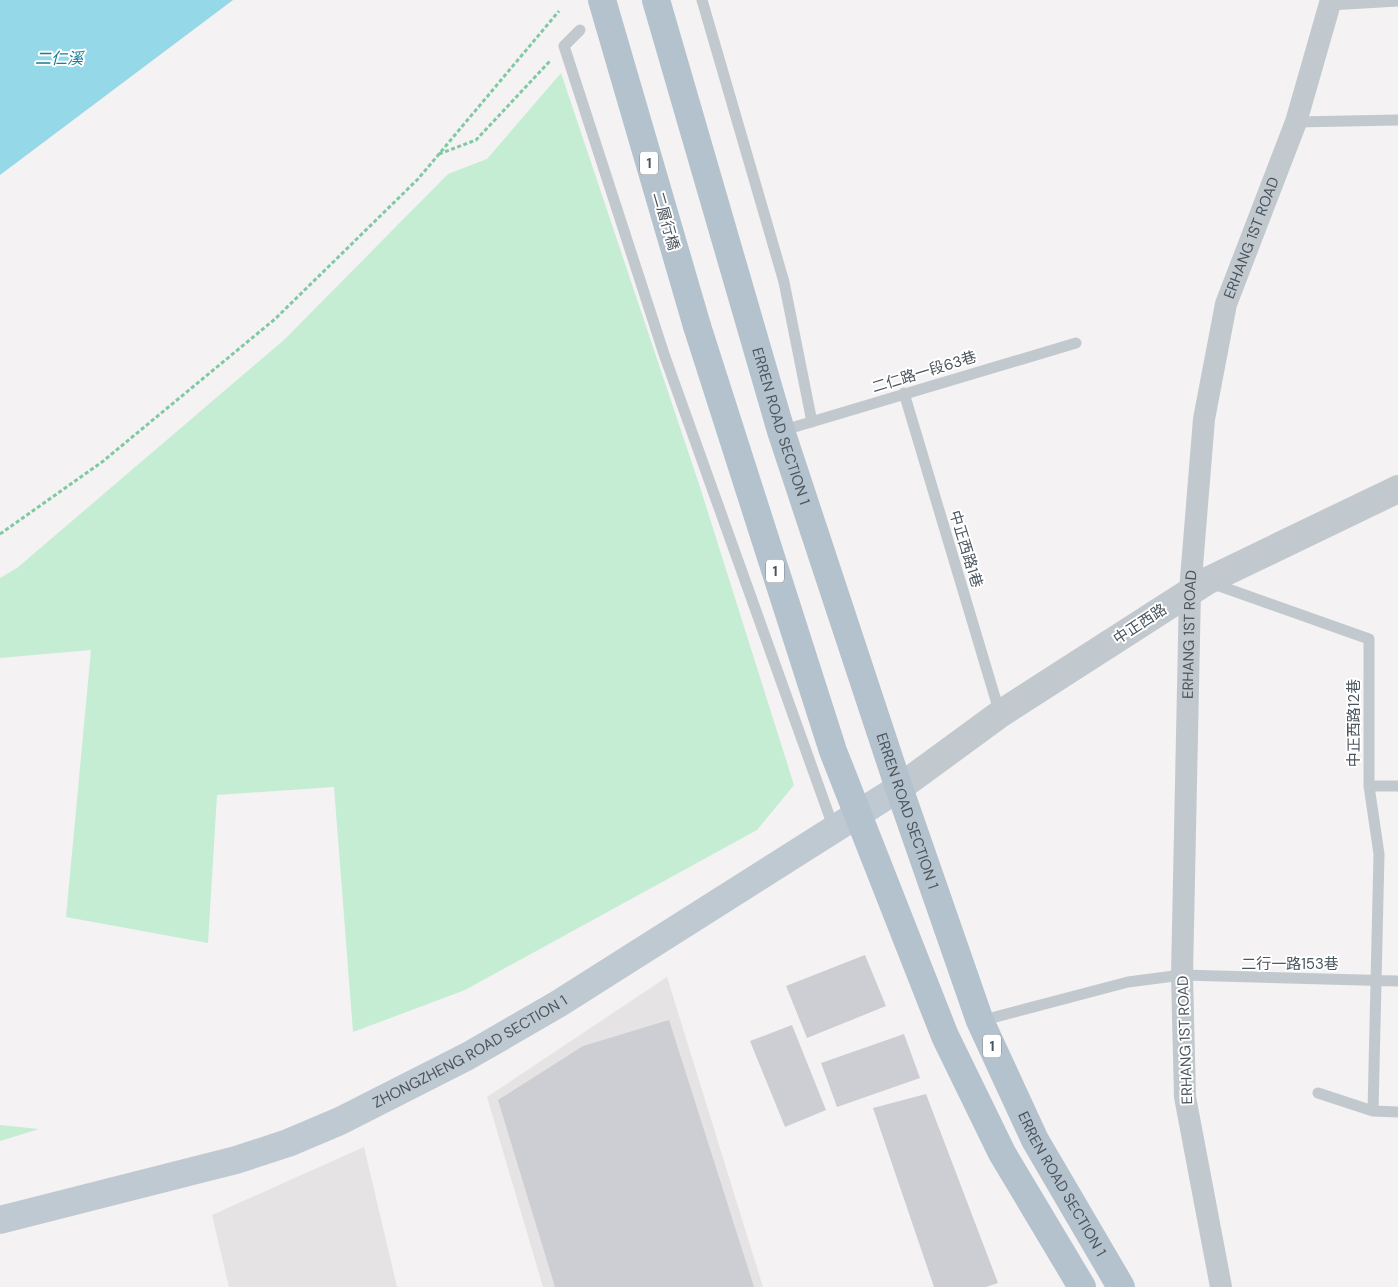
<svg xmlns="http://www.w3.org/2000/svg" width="1398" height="1287" font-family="'DM Sans','Noto Sans TC',sans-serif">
<rect width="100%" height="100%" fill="#f4f2f2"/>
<path fill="#e5e3e3" d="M667 977 763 1287H543L487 1097Z
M364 1147 397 1287H229L212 1215Z"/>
<path fill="#c5edd4" d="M561 73 700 487 794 785 757 830 465 990 353 1032 334 787 217 795 208 943 66 917 91 650 0 658V578L17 568 285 339 448 174 487 159Z
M0 1125 39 1129 0 1141Z"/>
<path fill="#95d8e7" d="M0 0H233L0 175Z"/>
<path fill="#ccced4" d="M865 955 886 1006 807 1038 786 986Z
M669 1020 754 1287H555L498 1100 583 1046Z
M792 1025 826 1110 785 1127 750 1041Z
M904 1034 920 1078 837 1107 821 1063Z
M926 1094 998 1283 986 1287H934L873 1108Z"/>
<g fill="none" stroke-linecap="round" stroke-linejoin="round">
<path stroke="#7fc9a3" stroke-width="3" stroke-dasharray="4 2.5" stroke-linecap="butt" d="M439 154 476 140 550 61
M0 534 102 462 275 319 418 179 559 11"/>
<path stroke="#c1c9cf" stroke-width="11" d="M702 0 784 282 812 422
M1330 5 1398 1
M580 30 564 46 664 354 834 829
M1296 122 1398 120
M904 393 1000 714
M781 431 1076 343
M1211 583 1369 639V786L1379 854 1373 1111
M1369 786H1398
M980 1021 1128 982 1182 975 1398 981
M1318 1093 1373 1111 1398 1112"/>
<path stroke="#c1c9cf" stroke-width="22" id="s1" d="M1221 1287 1185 1097 1182 975 1190 591 1204 419 1226 304 1296 122 1331 0"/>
<path stroke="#c1c9cf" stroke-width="28" d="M899 788 1000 714 1207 581 1398 489"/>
<path stroke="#bfc9d2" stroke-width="28" id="s2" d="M0 1220 236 1160 288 1143 340 1121 468 1056 558 1004 899 788"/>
<g stroke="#b4c2ce" stroke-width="28">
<path id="s3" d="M656 0 781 431 899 788 980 1021 1035 1140 1121 1287"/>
<path d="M697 326 833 751 945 1036 1002 1153 1082 1287"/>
</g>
<path stroke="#b4c2ce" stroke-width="28" d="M602 0 697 326"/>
</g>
<g text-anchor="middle" stroke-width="4" stroke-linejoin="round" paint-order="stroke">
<g fill="#fff" stroke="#81888e" stroke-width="1">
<rect x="640" y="151.5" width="18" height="23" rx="4"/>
<rect x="766" y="559.5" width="18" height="23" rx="4"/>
<rect x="983" y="1034.5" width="18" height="23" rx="4"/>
</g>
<g font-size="14" font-weight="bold" fill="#4b555e">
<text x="649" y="168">1</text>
<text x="775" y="576">1</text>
<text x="992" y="1051">1</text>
</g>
<g font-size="15" fill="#4b555e" stroke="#fff">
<text transform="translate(666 221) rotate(74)" y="5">二層行橋</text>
<text dy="5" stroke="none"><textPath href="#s1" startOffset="1060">ERHANG 1ST ROAD</textPath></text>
<text transform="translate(924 372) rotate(-17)" y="5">二仁路一段63巷</text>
<text dy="5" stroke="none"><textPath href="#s3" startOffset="444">ERREN ROAD SECTION 1</textPath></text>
<text transform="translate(966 549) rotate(73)" y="5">中正西路1巷</text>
<text transform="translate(1140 624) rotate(-33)" y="5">中正西路</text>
<text dy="5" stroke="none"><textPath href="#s1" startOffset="656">ERHANG 1ST ROAD</textPath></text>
<text transform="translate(1354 723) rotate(-90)" y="5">中正西路12巷</text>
<text dy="5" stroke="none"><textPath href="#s3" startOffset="849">ERREN ROAD SECTION 1</textPath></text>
<text x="1290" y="969">二行一路153巷</text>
<text transform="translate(1185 1040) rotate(-92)" y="5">ERHANG 1ST ROAD</text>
<text dy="5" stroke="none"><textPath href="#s2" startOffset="502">ZHONGZHENG ROAD SECTION 1</textPath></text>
<text dy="5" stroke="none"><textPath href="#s3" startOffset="1254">ERREN ROAD SECTION 1</textPath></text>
</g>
<g font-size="16" font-style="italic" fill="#167f96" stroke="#fff">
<text x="59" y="64">二仁溪</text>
</g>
</g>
</svg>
